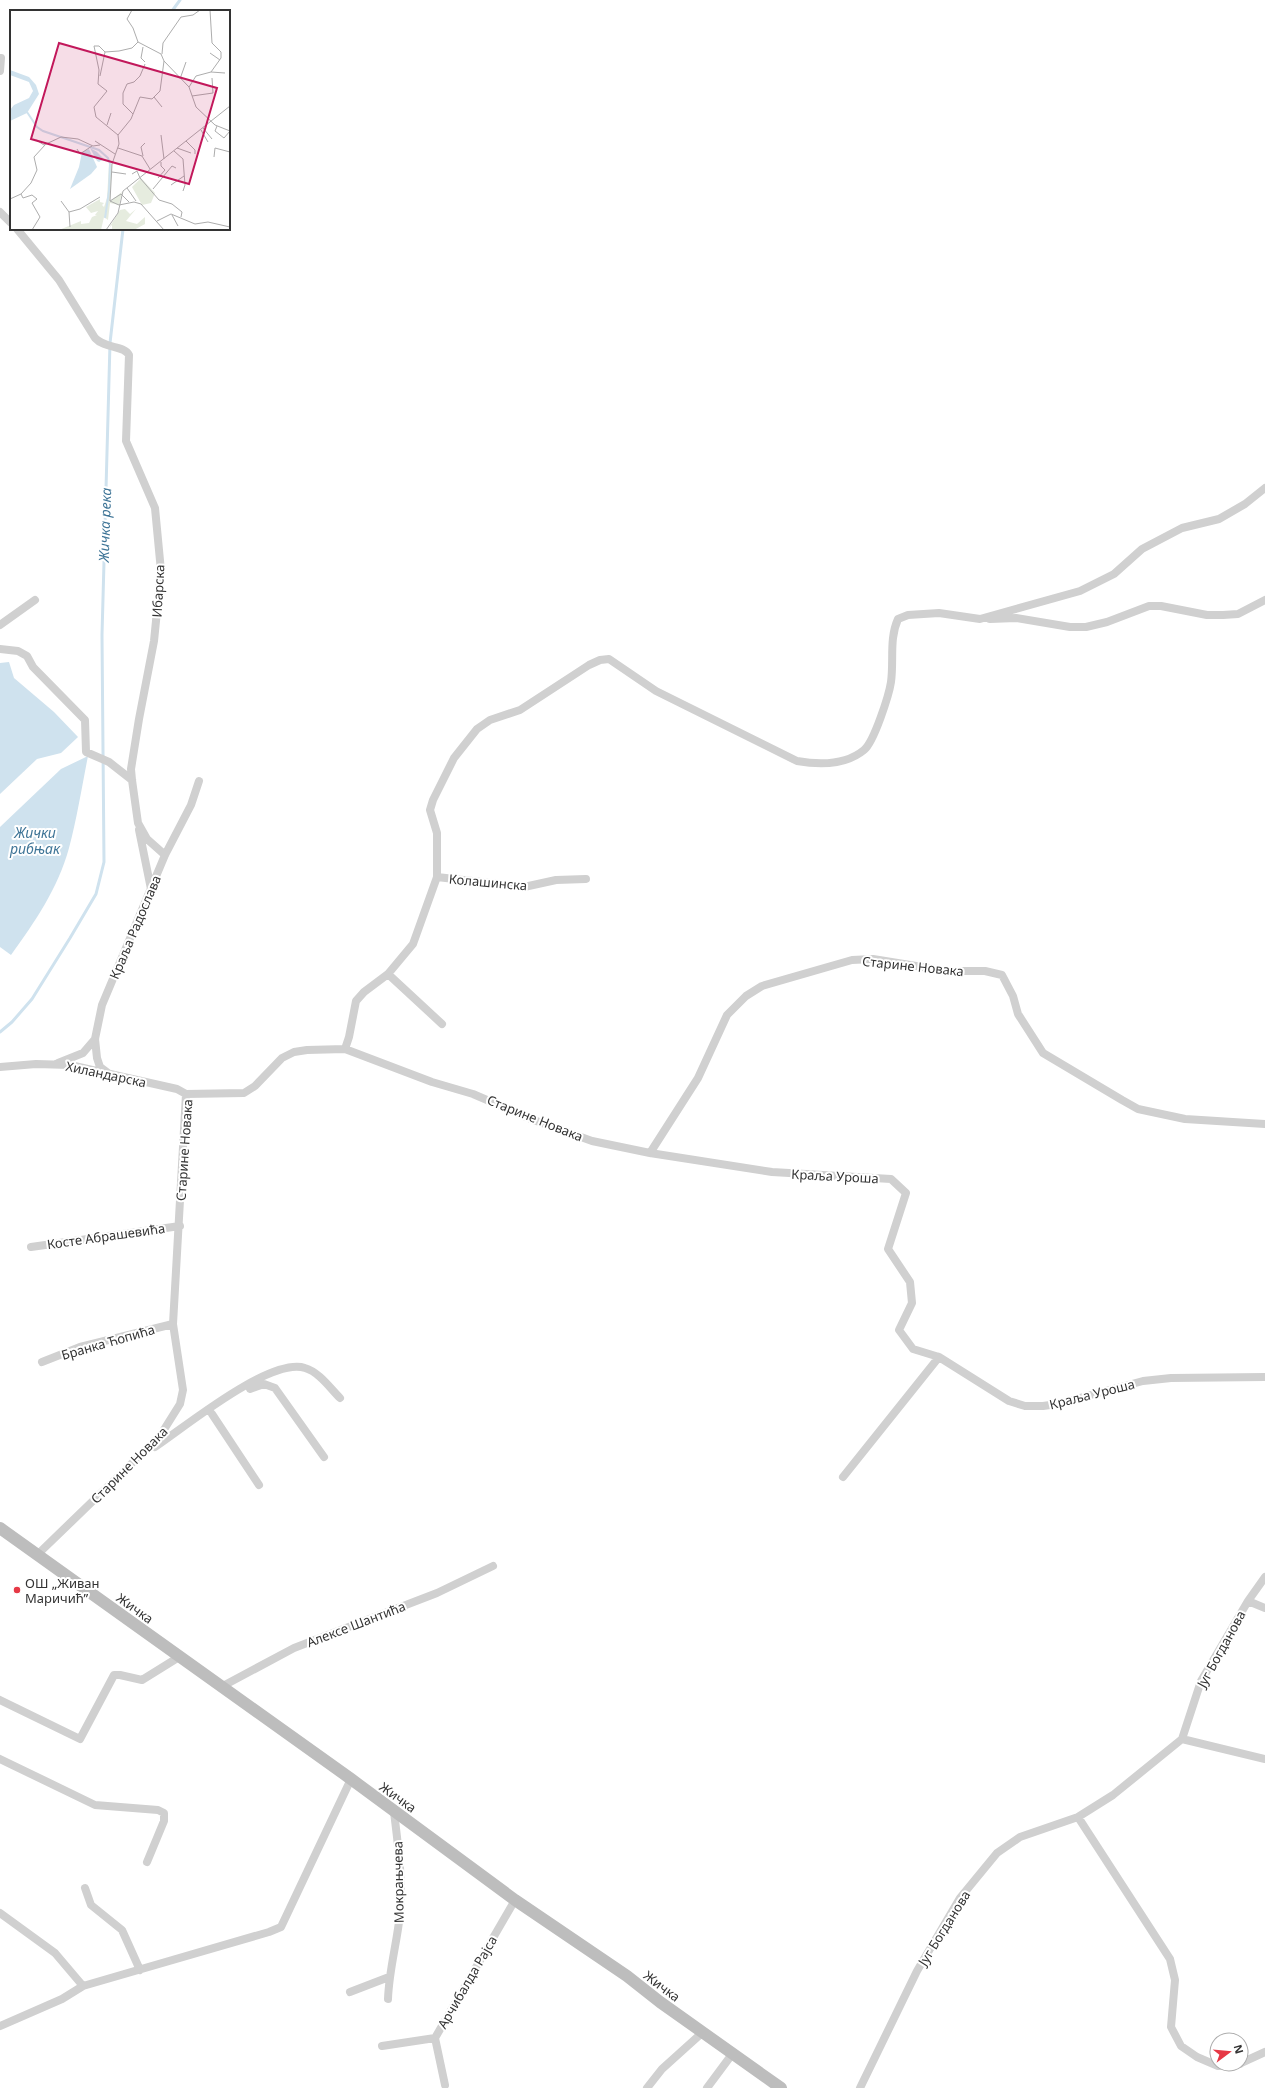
<svg xmlns="http://www.w3.org/2000/svg" width="1265" height="2088" font-family="'Noto Sans',sans-serif">
<rect width="100%" height="100%" fill="#fff"/>
<path fill="#cfe2ee" d="M9 662 14 678 54 712 78 737 61 753 37 759 0 794V663Z
M88 756C82 786 77 818 69 848 58 888 35 922 11 955L0 947V827L61 769Z"/>
<g fill="none" stroke-linecap="round" stroke-linejoin="round">
<path stroke="#cfe2ee" stroke-width="3" d="M172 11 180 0
M0 1032 12 1022 32 999 70 938 96 894 104 862 102 635 110 343 123 229"/>
<path stroke="#d0d0d0" stroke-width="8" d="M0 71 1 58
M0 212 11 223
M17 229 59 280 95 338C105 349 124 345 129 355L126 441 155 508 161 571 154 641 139 719 131 769 132 780 138 823 147 839 165 855
M990 619 1016 618 1070 627H1086L1107 622 1149 606H1161L1207 615H1223L1238 614 1265 600
M0 625 35 600
M0 649 18 651 27 656 33 667 85 720 86 752 109 762 132 780
M139 830 151 889
M437 877 524 887 556 880 586 879
M388 974 442 1024
M345 1049 349 1037 356 1001 364 992 388 974 413 944 437 877V833L430 810 433 800 454 758 477 729 490 720 520 710 589 665 600 660 609 659 656 691 797 761C820 765 846 765 864 750 874 742 889 695 891 682 894 660 889 639 898 619L908 615 939 613 980 619 1080 591 1114 574 1142 549 1182 528 1219 519 1245 504 1265 488
M58 1063 83 1053 95 1039
M0 1067 36 1064 70 1065 177 1089 186 1094 244 1093 255 1086 282 1058 294 1052 307 1050 345 1049 432 1082 473 1094 531 1119 592 1141 650 1153 772 1172 891 1179 906 1193 888 1249 910 1282 912 1303 899 1330 913 1349 939 1357 1009 1401 1025 1406H1043L1057 1404 1143 1381 1171 1378 1265 1377
M108 1073 100 1067 97 1058 95 1039 102 1005 165 855 191 805 199 781
M650 1153 698 1078 727 1015 746 996 762 986 852 960 873 959 947 971H985L1002 975 1013 996 1018 1014 1043 1053 1122 1100 1138 1109 1185 1119 1265 1124
M31 1247 180 1226
M42 1362 80 1347 173 1324
M250 1389 264 1384 275 1388 324 1457
M212 1414 259 1485
M155 1447C185 1427 270 1357 305 1368 319 1372 330 1388 340 1398
M843 1477 939 1357
M37 1555 160 1436 180 1404 183 1390 173 1324 186 1094
M1248 1601 1265 1608
M221 1687 294 1648 437 1593 493 1566
M0 1700 80 1739 114 1675H120L142 1680 179 1657
M1182 1739 1265 1759
M0 1759 95 1805 158 1810 164 1813V1821L147 1862
M1078 1817 1170 1959 1175 1980 1171 2027 1181 2046 1197 2057 1218 2066 1240 2064
M85 1888 91 1905 122 1930 140 1970
M0 1913 55 1953 83 1986
M350 1992 389 1977
M388 1999C389 1970 397 1943 400 1914 403 1880 398 1845 394 1812
M0 2026 62 1999 83 1986 269 1932 281 1927 351 1779
M435 2038 445 2085
M382 2046 435 2038 515 1900
M1241 2063 1265 2052
M647 2088 662 2069 703 2032
M707 2088 733 2053
M860 2088 917 1971 960 1898 997 1853 1020 1837 1078 1817 1113 1795 1182 1739 1201 1681 1248 1601 1265 1577"/>
<path stroke="#bdbdbd" stroke-width="12" d="M0 1528 351 1779 515 1900 627 1976 660 2002 781 2088"/>
</g>
<circle fill="#e63946" stroke="#fff" stroke-width="1.5" cx="17" cy="1590" r="4"/>
<g text-anchor="middle" stroke-width="4" stroke-linejoin="round" paint-order="stroke">
<g font-size="13" fill="#333" stroke="#fff">
<text transform="translate(158 591) rotate(-87)" y="5">Ибарска</text>
<text transform="translate(488 882) rotate(5)" y="5">Колашинска</text>
<text transform="translate(135 927) rotate(-67)" y="5">Краља Радослава</text>
<text transform="translate(913 966) rotate(6)" y="5">Старине Новака</text>
<text transform="translate(106 1074) rotate(12)" y="5">Хиландарска</text>
<text transform="translate(535 1118) rotate(22)" y="5">Старине Новака</text>
<text transform="translate(184 1150) rotate(-86)" y="5">Старине Новака</text>
<text transform="translate(835 1176) rotate(3)" y="5">Краља Уроша</text>
<text transform="translate(106 1236) rotate(-8)" y="5">Косте Абрашевића</text>
<text transform="translate(108 1342) rotate(-16)" y="5">Бранка Ћопића</text>
<text transform="translate(1092 1394) rotate(-14)" y="5">Краља Уроша</text>
<text transform="translate(129 1465) rotate(-45)" y="5">Старине Новака</text>
<text transform="translate(135 1608) rotate(36)" y="5">Жичка</text>
<text transform="translate(356 1624) rotate(-21)" y="5">Алексе Шантића</text>
<text transform="translate(1221 1649) rotate(-61)" y="5">Југ Богданова</text>
<text transform="translate(398 1797) rotate(36)" y="5">Жичка</text>
<text transform="translate(398 1882) rotate(-91)" y="5">Мокрањчева</text>
<text transform="translate(944 1928) rotate(-58)" y="5">Југ Богданова</text>
<text transform="translate(467 1982) rotate(-60)" y="5">Арчибалда Рајса</text>
<text transform="translate(662 1986) rotate(37)" y="5">Жичка</text>
</g>
<g font-size="13" fill="#333" stroke="#fff" text-anchor="start">
<text x="25" y="1588">ОШ „Живан<tspan x="25" dy="15">Маричић”</tspan></text>
</g>
<g font-size="14" font-style="italic" fill="#3f7597" stroke="#fff">
<text transform="translate(105 525) rotate(-88)" y="5">Жичка река</text>
<text x="35" y="838">Жички<tspan x="35" dy="16">рибњак</tspan></text>
</g>
</g>
<g transform="translate(10 10)">
<rect width="220" height="220" fill="#fff"/>
<path d="M99 154H102L100 191 112 182 109 195 100 193 98 210 94 207 91 220H49L71 211V214L79 213 82 207 87 205H85L88 201 81 203 76 197 90 189V192L94 193 92 195 94 197 97 188ZM131 168 145 183 141 193 132 195 122 177ZM115 199 120 204 126 199 116 211 127 214 135 207V214L124 220H102V215L99 218 110 200Z" fill="#e6ecdf"/>
<path d="M0 60 19 67 26 75 29 84 17 103 0 111V100L4 95 19 88 23 81 19 72 0 65ZM80 138 87 142 94 149 89 152 87 151ZM79 139 87 157 81 164 60 179 69 157 72 142Z" fill="#cfe2ee"/>
<path fill="none" stroke="#cfe2ee" stroke-width="2" d="M17 102 27 117 33 121 89 140 98 148 100 154 99 181 95 208"/>
<path fill="none" stroke="#adadad" stroke-width="1" d="M122 0 117 9 123 18 128 32 151 44 154 51 179 77 186 97 205 115 220 121M133 37 131 48 135 52M200 43 210 50M152 44 153 33 171 7 183 5 190 0M201 62 215 63M90 66 95 42M170 69 176 52M179 77 186 66 201 62 211 48V42L202 33 200 0M182 86 203 83 202 68M144 87 152 97M123 104 113 94V83L117 74 124 72 130 66 135 54M97 115 101 103M207 116 205 121 214 128 220 121M193 118 202 129M191 120 198 132M108 125 86 107 84 97 97 81 88 74 89 60 84 36H89L95 42 109 41 122 38 128 32M151 125 154 149M26 130 34 135 51 127 68 129 83 136 90 135M85 131 105 144M176 131 185 140V144M108 138 132 146 140 159M167 138 181 143M67 139 70 144 82 136M164 141 173 149 175 175 173 181M133 146 131 137 135 133M204 147 205 138 220 142M102 162 116 164M122 164 127 161 130 168 149 190 162 194 172 202 171 207M148 168 155 160 151 156V152M161 175 174 166M117 178 126 191M143 179 162 156 166 158M0 189 11 184M51 191 59 202M100 191 102 154 109 134 108 125 121 109 130 87 142 89 150 81 154 51M100 191 109 195 124 192 131 194 154 220M100 191 111 184 119 192M162 205 168 216M147 211 161 204 185 214 198 212 220 217M60 217 59 202 70 199 90 187M22 220 30 207 22 193 27 189 22 185 13 188 11 184 21 173 27 160 24 147 35 135M96 220 108 203 113 181 220 96"/>
<path fill="#c2185b" fill-opacity="0.15" stroke="#c2185b" stroke-width="2" d="M49 33 207 78 179 174 21 129Z"/>
<rect width="220" height="220" fill="none" stroke="#333" stroke-width="2"/>
</g>
<g transform="translate(1229 2052) rotate(74)"><circle r="19" fill="#ffffff" stroke="#adadad"/>
<path d="M0-3L7 15L0 10L-7 15Z" fill="#e63946"/>
<text y="-6" font-size="11" font-weight="bold" text-anchor="middle" fill="#333333">N</text>
</g>
</svg>
